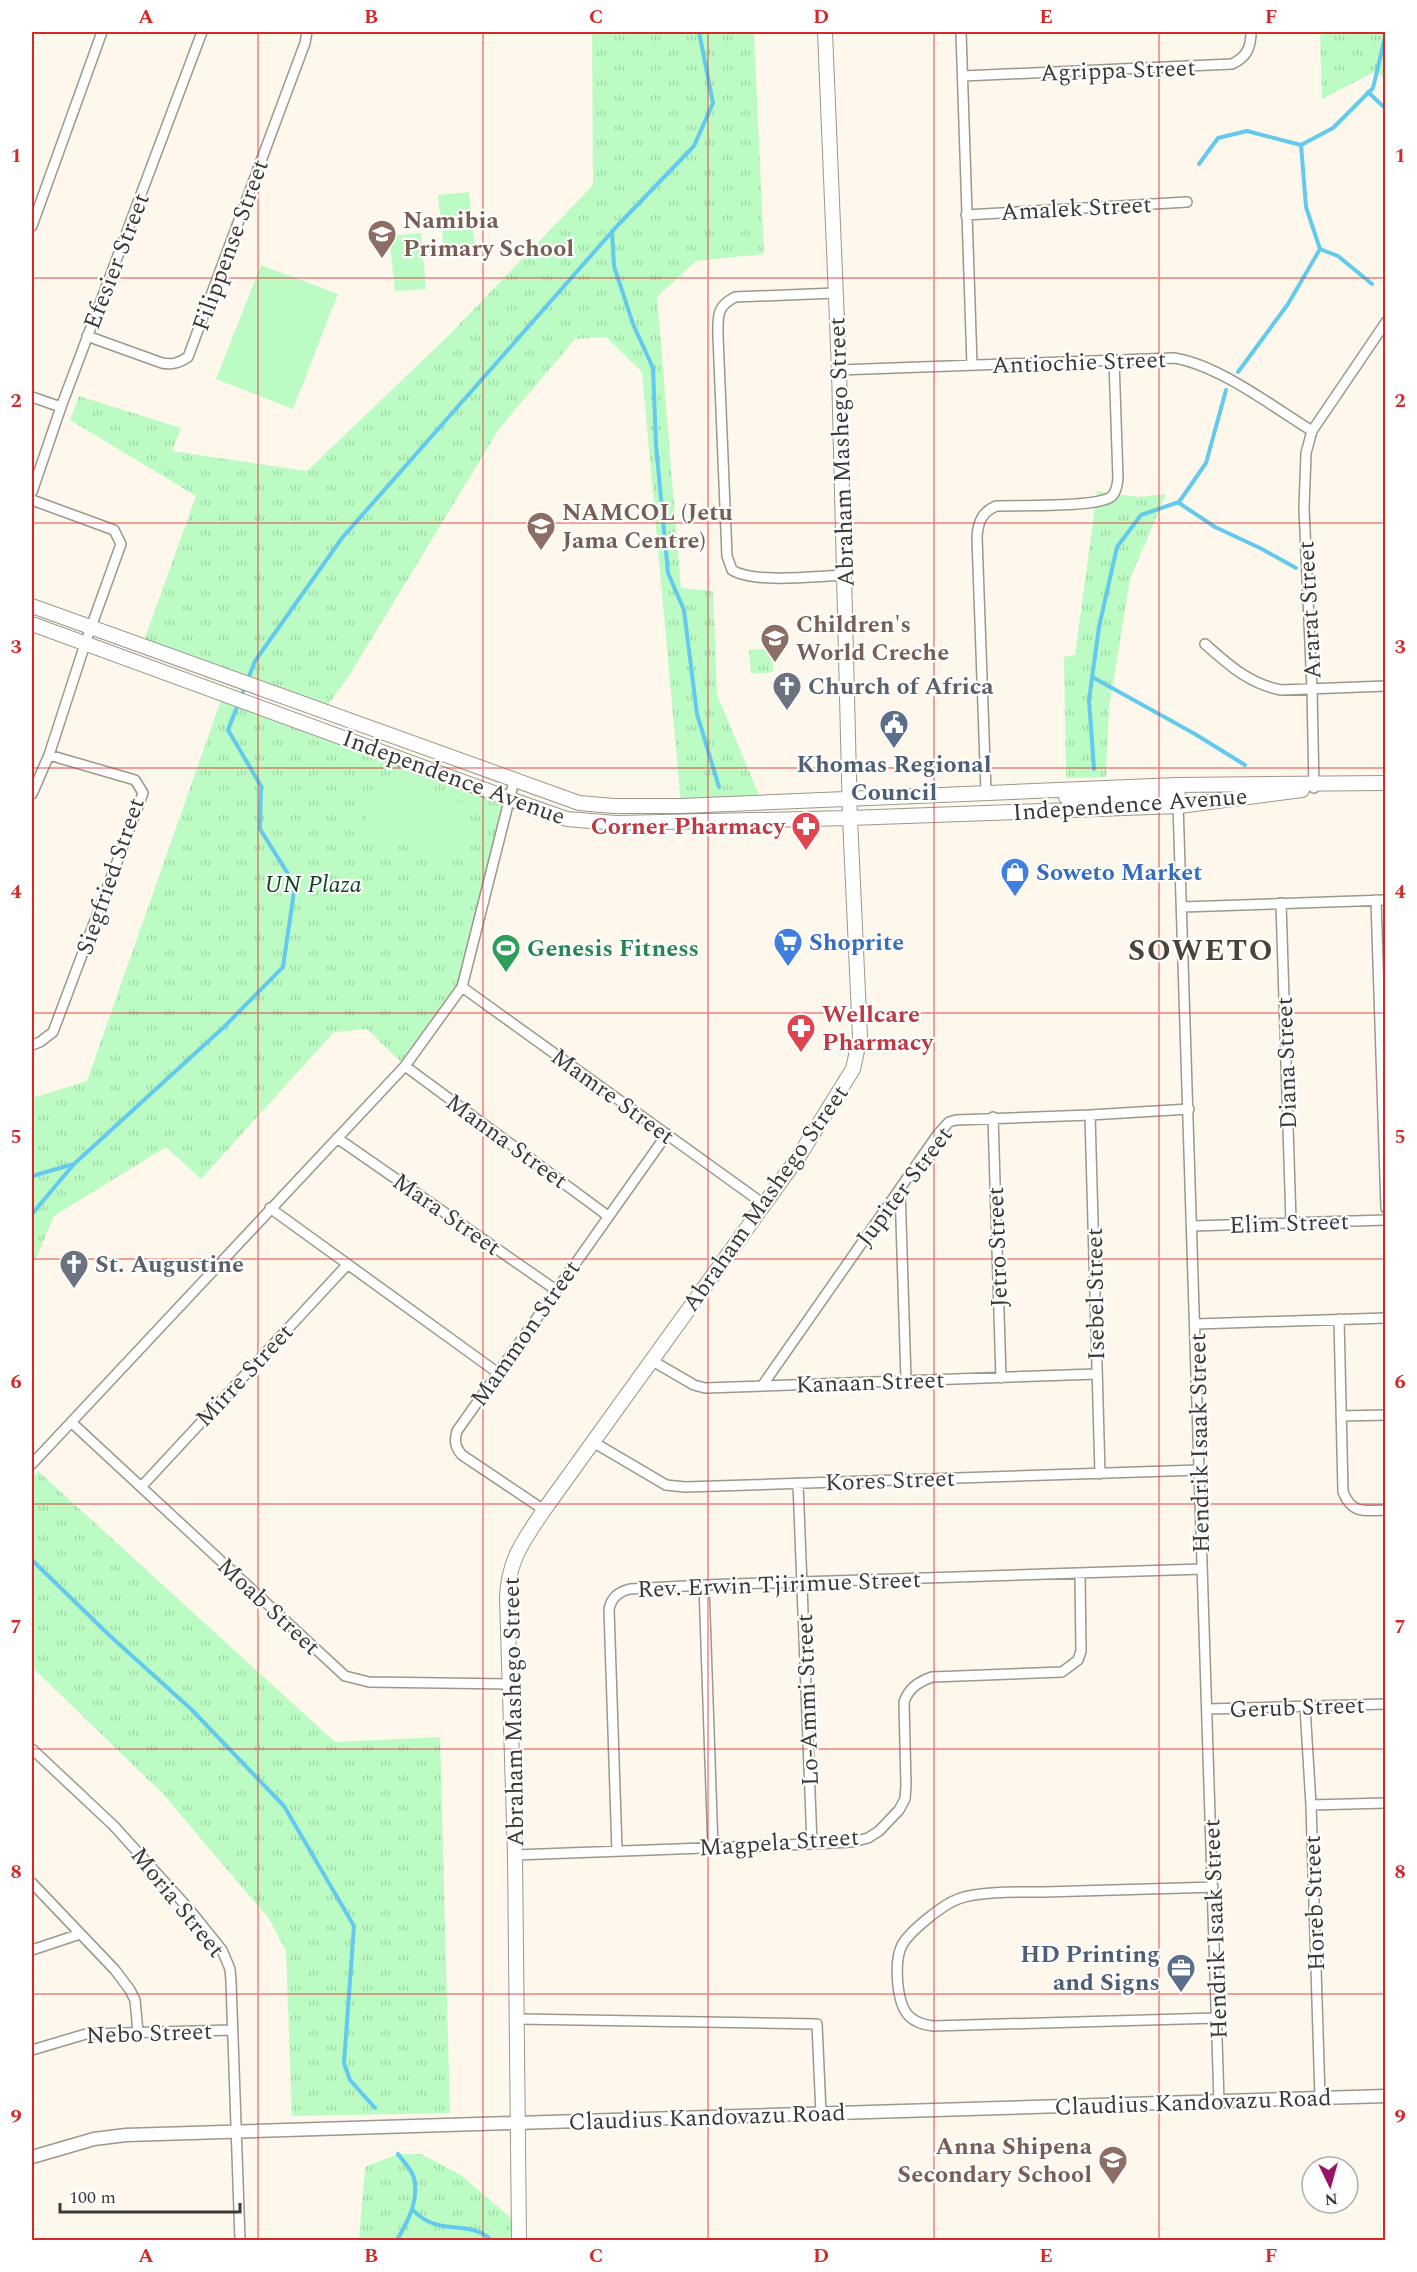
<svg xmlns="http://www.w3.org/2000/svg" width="1417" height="2272" font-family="Spectral,serif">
<defs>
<pattern id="grass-tufts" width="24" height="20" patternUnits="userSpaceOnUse" patternTransform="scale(1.5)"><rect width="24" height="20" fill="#bcfcc4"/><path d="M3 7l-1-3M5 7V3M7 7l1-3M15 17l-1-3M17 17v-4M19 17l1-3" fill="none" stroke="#a2d9a9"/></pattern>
</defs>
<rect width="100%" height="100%" fill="#fef7eb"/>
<path fill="url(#grass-tufts)" d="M592 32H754L764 254 696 261 657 297 681 588 713 591 717 695 762 802 681 804 642 372 606 337 575 339 499 429 350 674 323 712 142 646 196 496 70 420 79 396 181 428 172 451 307 471 450 334 593 185Z
M1320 32H1385V80L1376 71 1322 99Z
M1097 491 1138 497 1166 494 1130 579 1109 708 1106 777 1066 778 1064 657 1075 655Z
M772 648 773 672 751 674 749 650Z
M223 694 510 799 465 977 405 1066 367 1029 334 1032 201 1179 166 1147 54 1216 32 1268V1098L87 1081Z
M38 1471 335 1742 440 1737 450 2113 292 2116 286 1951 269 1919 163 1794 32 1667V1478Z
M398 2154H421L461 2175 512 2219 511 2240H359L365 2167Z"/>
<path fill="#bcfcc4" d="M469 192 475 248 444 251 438 195Z
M421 233 426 289 395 291 389 236Z
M261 265 338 294 293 409 216 379Z
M380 775 472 806 454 860 361 830Z"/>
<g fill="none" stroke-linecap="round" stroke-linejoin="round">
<path stroke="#63caee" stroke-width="4" d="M1368 92 1386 109
M1301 145 1306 207 1320 249 1338 256 1372 284
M1199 164 1218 138 1247 131 1301 145 1333 128 1373 88 1386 33
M612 231 614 266 633 324 653 368 656 445 668 573 684 610 697 714 719 787
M1238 372 1288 304 1320 249
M1179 503 1215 527 1260 548 1296 568
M1094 678 1195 734 1245 765
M1094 769 1089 700 1099 627 1117 547 1141 515 1179 502 1206 463 1226 390
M32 1176 74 1164
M32 1214 74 1164 225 1026 283 967 295 885 260 829 261 786 228 730 255 661 342 538 618 225 694 146 713 103 699 32
M32 1560 109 1635 191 1709 284 1806 354 1926 344 2063 350 2080 375 2108
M413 2210C439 2238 468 2218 491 2240
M397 2240C408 2221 419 2201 414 2178 412 2170 403 2161 398 2154"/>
<g stroke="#9d978c" stroke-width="12">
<path id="minor" d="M961 32 972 365
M963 76 1232 64C1247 57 1251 47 1251 32
M966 215 1187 202
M32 226 102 32
M836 293 735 297C716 307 718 316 718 336L727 556 732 570C754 584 816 576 845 575
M87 336 162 363C172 365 179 363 188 357L305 43 307 32
M839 370 1174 358C1219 365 1273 407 1312 431
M32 397 61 407
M32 492 61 407 202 32
M32 500 114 530 121 544 85 644 49 755 32 794
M1205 644C1229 665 1249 684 1281 690L1386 686
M1314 788 1312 689 1304 508 1306 453 1312 431 1386 322
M986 792 977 537C978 522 982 512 996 506 1017 505 1100 508 1112 496 1117 491 1117 485 1118 479L1114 360
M1178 803 1219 2102
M1376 900 1386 1208
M1281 903 1291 1222
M1182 907 1386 900
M462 987 765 1205
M32 1045 40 1042 53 1032 143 793 135 780 49 755
M405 1066 608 1216
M1090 1115 1100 1474
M993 1117 1001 1378
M337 1138 556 1290
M900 1188 906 1380
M270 1208 498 1373
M1193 1226 1386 1220
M1339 1319 1343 1492C1352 1514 1364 1511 1386 1510
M1196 1324 1386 1318
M651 1360 694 1385 705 1388 1096 1374
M762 1386 938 1134 949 1122 956 1120 1090 1115 1189 1109
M1341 1416 1386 1415
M71 1422 345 1676 369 1682 510 1684
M593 1442 666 1485 685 1487 1199 1470
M32 1464 405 1066 462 987 514 781
M798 1483 812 1844
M142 1486 347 1265
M544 1510 462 1455C455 1447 454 1441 457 1431L667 1134
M704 1585 713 1848
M1305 1707 1311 1805 1320 2098
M1208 1709 1386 1704
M32 1749 114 1826 189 1909 222 1950 230 1969 231 1981 240 2240
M1311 1805 1386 1803
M617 1851 609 1609C612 1597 618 1592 630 1589L704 1585 1202 1569
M515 1855 812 1844 852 1842 868 1838 879 1831 899 1810 905 1799 906 1785 904 1702C909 1688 918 1682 932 1677L1062 1672 1078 1660 1081 1651 1080 1574
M32 1883 115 1970 130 1990 135 2000 138 2032
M1213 1887C1157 1889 1101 1890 1044 1892 1021 1892 978 1891 958 1899 942 1905 910 1931 902 1945 894 1961 896 2003 909 2016 916 2023 924 2025 933 2026L1217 2018
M32 1950 80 1934
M518 2019 817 2024 821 2113
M32 2050 86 2034 232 2030"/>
</g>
<g stroke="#9d978c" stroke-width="15">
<path id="tertiary" d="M32 2157 94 2139 126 2135 1386 2096"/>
</g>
<g stroke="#9d978c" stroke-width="16">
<path id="secondary" d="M32 606 579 803 614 806H681L1177 785 1386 783
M32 624 510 799 567 819 616 823 850 818 1179 806 1302 790
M1066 797 1178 795
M519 2240 515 1855 507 1598C508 1560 524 1540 544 1510L799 1156 853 1069 860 1037 850 818 839 370 825 32"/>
</g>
<use href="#minor" stroke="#fff" stroke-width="9"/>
<use href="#tertiary" stroke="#fff" stroke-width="12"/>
<use href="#secondary" stroke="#fff" stroke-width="14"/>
</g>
<path fill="none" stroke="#d62828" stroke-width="1.5" stroke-opacity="0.55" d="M258 32V2240M483 32V2240M708 32V2240M934 32V2240M1159 32V2240M32 278H1386M32 523H1386M32 768H1386M32 1013H1386M32 1259H1386M32 1504H1386M32 1749H1386M32 1994H1386"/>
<defs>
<g id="school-pin" transform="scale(1.5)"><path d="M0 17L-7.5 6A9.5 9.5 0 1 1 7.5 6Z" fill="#8d6e63" stroke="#fff"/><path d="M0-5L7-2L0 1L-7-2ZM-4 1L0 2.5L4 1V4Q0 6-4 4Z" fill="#fff"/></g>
<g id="church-pin" transform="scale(1.5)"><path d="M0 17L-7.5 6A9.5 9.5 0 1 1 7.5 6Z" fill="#6b7280" stroke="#fff"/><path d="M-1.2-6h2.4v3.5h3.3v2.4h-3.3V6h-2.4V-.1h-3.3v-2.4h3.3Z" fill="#fff"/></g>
<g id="civic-pin" transform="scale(1.5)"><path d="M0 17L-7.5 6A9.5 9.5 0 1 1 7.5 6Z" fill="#5c6f8a" stroke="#fff"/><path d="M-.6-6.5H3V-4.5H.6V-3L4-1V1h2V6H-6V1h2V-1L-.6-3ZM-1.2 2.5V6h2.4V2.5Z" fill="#fff"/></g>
<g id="pharmacy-pin" transform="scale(1.5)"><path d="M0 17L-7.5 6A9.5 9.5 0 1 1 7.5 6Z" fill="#e0444e" stroke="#fff"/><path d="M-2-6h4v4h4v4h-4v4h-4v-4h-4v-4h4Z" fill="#fff"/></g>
<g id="shop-pin" transform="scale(1.5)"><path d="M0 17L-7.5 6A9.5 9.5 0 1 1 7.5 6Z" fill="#3f7fe0" stroke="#fff"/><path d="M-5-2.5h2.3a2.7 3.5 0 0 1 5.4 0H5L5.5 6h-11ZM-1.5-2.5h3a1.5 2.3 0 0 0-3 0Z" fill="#fff"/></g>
<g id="supermarket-pin" transform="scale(1.5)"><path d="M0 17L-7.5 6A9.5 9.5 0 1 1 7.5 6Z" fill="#3f7fe0" stroke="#fff"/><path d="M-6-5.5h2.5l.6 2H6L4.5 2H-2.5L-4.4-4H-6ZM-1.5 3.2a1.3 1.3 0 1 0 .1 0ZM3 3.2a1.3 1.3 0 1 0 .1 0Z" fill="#fff"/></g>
<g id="stadium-pin" transform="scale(1.5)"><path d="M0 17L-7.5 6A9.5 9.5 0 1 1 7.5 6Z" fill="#2e9e5b" stroke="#fff"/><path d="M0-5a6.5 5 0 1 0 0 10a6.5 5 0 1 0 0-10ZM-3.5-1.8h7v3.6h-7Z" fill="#fff"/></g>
<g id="office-pin" transform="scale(1.5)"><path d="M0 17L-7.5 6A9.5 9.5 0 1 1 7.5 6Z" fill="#5c6f8a" stroke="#fff"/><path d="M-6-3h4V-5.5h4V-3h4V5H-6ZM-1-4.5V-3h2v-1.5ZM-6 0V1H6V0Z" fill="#fff"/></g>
</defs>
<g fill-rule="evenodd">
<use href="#school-pin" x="382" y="234"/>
<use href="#school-pin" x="541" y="526"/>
<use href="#school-pin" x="775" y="638"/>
<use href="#church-pin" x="787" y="686"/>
<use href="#civic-pin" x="894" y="724"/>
<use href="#pharmacy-pin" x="806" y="826"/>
<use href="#shop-pin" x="1015" y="872"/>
<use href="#supermarket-pin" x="788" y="942"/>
<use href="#stadium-pin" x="506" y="948"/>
<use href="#pharmacy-pin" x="801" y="1028"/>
<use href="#church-pin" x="74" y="1264"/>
<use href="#office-pin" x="1181" y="1968"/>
<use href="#school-pin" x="1113" y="2160"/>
</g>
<g text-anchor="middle" stroke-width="4.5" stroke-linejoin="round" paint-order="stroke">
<g font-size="24" fill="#3d3a36" stroke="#fff">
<text transform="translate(1118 70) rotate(-2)" y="8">Agrippa Street</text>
<text transform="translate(1076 208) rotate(-3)" y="8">Amalek Street</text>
<text transform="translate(230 245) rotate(-70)" y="8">Filippense Street</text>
<text transform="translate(116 261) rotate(-69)" y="8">Efesier Street</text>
<text transform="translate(1079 362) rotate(-2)" y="8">Antiochie Street</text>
<text transform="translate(841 452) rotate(-92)" y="8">Abraham Mashego Street</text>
<text transform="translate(1309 610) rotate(-93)" y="8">Ararat Street</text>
<text transform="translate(454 777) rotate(20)" y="8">Independence Avenue</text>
<text transform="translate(1130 804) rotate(-4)" y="8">Independence Avenue</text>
<text transform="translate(110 876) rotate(-71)" y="8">Siegfried Street</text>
<text transform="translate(1286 1063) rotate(-92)" y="8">Diana Street</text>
<text transform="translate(613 1096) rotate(36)" y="8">Mamre Street</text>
<text transform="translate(507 1141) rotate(36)" y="8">Manna Street</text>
<text transform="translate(904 1186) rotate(-53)" y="8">Jupiter Street</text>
<text transform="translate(765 1198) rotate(-55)" y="8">Abraham Mashego Street</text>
<text transform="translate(447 1214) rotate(35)" y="8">Mara Street</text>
<text transform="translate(1289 1223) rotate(-2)" y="8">Elim Street</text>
<text transform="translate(997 1247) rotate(-92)" y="8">Jetro Street</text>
<text transform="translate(1095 1294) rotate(-91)" y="8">Isebel Street</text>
<text transform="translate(525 1333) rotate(-55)" y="8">Mammon Street</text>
<text transform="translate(244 1375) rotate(-47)" y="8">Mirre Street</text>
<text transform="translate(870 1382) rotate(-2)" y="8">Kanaan Street</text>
<text transform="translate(1199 1443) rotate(-91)" y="8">Hendrik Isaak Street</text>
<text transform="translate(890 1480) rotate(-2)" y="8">Kores Street</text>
<text transform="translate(779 1584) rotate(-2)" y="8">Rev. Erwin Tjirimue Street</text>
<text transform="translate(269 1606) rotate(43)" y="8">Moab Street</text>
<text transform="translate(807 1700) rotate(-92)" y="8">Lo-Ammi Street</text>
<text transform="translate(1297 1707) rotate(-2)" y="8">Gerub Street</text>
<text transform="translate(513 1712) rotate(-91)" y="8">Abraham Mashego Street</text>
<text transform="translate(779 1842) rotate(-4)" y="8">Magpela Street</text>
<text transform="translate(178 1902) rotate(51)" y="8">Moria Street</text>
<text transform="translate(1314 1903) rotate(-92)" y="8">Horeb Street</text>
<text transform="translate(1215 1929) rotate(-92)" y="8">Hendrik Isaak Street</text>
<text transform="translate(149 2033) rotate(-2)" y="8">Nebo Street</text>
<text transform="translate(1193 2102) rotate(-2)" y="8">Claudius Kandovazu Road</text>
<text transform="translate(707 2117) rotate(-2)" y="8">Claudius Kandovazu Road</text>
</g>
<g font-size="24" font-weight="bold" fill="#785e54" stroke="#fff" text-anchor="start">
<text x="403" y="228">Namibia<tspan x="403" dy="28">Primary School</tspan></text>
<text x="562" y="520">NAMCOL (Jetu<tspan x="562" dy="28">Jama Centre)</tspan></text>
<text x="796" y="632">Children's<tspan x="796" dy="28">World Creche</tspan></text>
<text x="1092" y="2154" text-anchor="end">Anna Shipena<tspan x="1092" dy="28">Secondary School</tspan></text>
</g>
<g font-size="24" font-weight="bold" fill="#5b616d" stroke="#fff" text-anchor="start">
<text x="808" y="694">Church of Africa</text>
<text x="95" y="1272">St. Augustine</text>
</g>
<g font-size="24" font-weight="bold" fill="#4e5e75" stroke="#fff">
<text x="894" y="772">Khomas Regional<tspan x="894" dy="28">Council</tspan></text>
<text x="1160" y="1962" text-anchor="end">HD Printing<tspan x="1160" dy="28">and Signs</tspan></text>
</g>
<g font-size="24" font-weight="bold" fill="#be3a42" stroke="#fff" text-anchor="end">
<text x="785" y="834">Corner Pharmacy</text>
<text x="822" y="1022" text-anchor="start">Wellcare<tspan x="822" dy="28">Pharmacy</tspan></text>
</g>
<g font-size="24" font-weight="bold" fill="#366cbe" stroke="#fff" text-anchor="start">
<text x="1036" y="880">Soweto Market</text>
<text x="809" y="950">Shoprite</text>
</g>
<g font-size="24" font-style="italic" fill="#10421d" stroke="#fff">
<text x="313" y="892">UN Plaza</text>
</g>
<g font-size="24" font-weight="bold" fill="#27864d" stroke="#fff" text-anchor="start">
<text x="527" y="956">Genesis Fitness</text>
</g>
<g font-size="30" font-weight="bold" letter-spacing="1.5" fill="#49433a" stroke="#fff">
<text x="1201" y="960">SOWETO</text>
</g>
</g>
<rect width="1417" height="2272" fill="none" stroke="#ffffff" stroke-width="66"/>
<g transform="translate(1330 2185) rotate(175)"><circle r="28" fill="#ffffff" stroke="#b1b0af" stroke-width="1.5"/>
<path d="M0-4.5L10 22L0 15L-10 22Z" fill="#9a1264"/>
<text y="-9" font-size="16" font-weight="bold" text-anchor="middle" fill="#3d3a36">N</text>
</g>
<path d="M60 2203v9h180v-9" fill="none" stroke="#3d3a36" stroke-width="3"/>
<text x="69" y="2203" font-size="18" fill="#3d3a36" stroke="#ffffff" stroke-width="4.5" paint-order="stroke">100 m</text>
<rect x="33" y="33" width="1351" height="2206" fill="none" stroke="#d62828" stroke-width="2"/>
<g font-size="20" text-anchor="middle" font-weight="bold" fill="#d62828">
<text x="146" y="23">A</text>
<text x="371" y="23">B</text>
<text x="596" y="23">C</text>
<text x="821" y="23">D</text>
<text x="1046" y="23">E</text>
<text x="1271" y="23">F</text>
<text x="16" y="162">1</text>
<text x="1400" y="162">1</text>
<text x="16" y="407">2</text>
<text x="1400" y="407">2</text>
<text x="16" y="653">3</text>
<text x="1400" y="653">3</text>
<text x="16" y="898">4</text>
<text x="1400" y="898">4</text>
<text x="16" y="1143">5</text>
<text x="1400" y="1143">5</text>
<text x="16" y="1388">6</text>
<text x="1400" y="1388">6</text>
<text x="16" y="1633">7</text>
<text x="1400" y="1633">7</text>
<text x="16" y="1878">8</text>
<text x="1400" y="1878">8</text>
<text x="16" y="2123">9</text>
<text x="1400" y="2123">9</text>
<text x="146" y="2262">A</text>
<text x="371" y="2262">B</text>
<text x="596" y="2262">C</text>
<text x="821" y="2262">D</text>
<text x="1046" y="2262">E</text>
<text x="1271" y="2262">F</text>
</g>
</svg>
